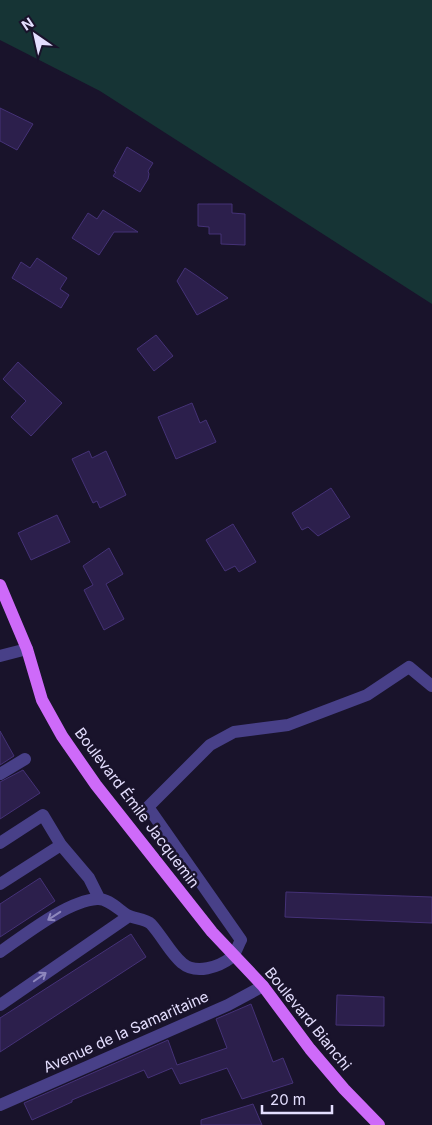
<svg xmlns="http://www.w3.org/2000/svg" width="432" height="1125" font-family="Inter,sans-serif">
<rect width="100%" height="100%" fill="#19132b"/>
<path fill="#163435" d="M0 0H432V304L100 91 0 40Z"/>
<path fill="#2c1f4c" stroke="#453277" d="M0 108 33 124 17 150 0 141Z
M127 147 153 163 148 171 149 174 148 179 140 192 113 176 116 172 114 171Z
M198 204H232V213L245 214V245L221 244V234H209V227L198 226Z
M103 210 138 232H114L99 255 72 238 88 213 97 219Z
M37 258 67 278 60 289 69 295 61 308 12 278 21 262 30 268Z
M185 268 197 276 228 298 197 315 177 281Z
M156 335 173 356 154 371 137 349Z
M18 362 62 403 31 436 11 417 26 401 3 379Z
M192 403 200 423 206 420 216 442 176 459 158 417Z
M89 451 92 458 106 451 126 495 100 508 97 501 93 503 72 459Z
M331 488 350 517 318 536 308 527 302 530 292 513Z
M57 515 70 542 31 560 18 533Z
M233 524 256 562 239 572 235 566 225 571 206 540Z
M109 548 123 574 106 584 124 619 104 630 84 590 93 585 83 566Z
M0 731 14 756 0 765Z
M23 770 40 793 0 819V782Z
M40 878 55 901 0 937V904Z
M286 892 432 897V923L285 917Z
M131 934 146 957 0 1052V1018Z
M337 995 384 997V1026L336 1025Z
M251 1004 273 1062 283 1058 293 1083 242 1099 227 1068 180 1084 172 1068 148 1078 144 1070 72 1100V1102L32 1120 24 1103 168 1040 177 1065 227 1048 216 1019Z
M253 1104 262 1125H201V1120Z"/>
<g fill="none" stroke-linecap="round" stroke-linejoin="round">
<path stroke="#484088" stroke-width="12" d="M0 656 27 649
M0 774 25 759
M0 843 43 815 61 845 89 878 99 898
M0 884 61 845
M0 952C25 935 67 901 97 899 108 898 118 909 127 915 134 919 145 918 151 924 162 936 171 954 182 963 196 975 219 967 232 957 236 953 238 945 241 940L148 807 210 745 234 732 288 725 367 695 409 667 432 686
M0 1005 129 916
M0 1105 228 1005 263 986"/>
<path stroke="#ce6af9" stroke-width="12" d="M0 585 27 649 42 700 62 736 96 785 212 932 263 986 310 1049 344 1089 379 1125"/>
</g>
<defs><path id="oneway-shaft" d="M-6 0H5M1.5-3L5.5 0L1.5 3" fill="none" stroke-width="1.6" stroke-linecap="round" stroke-linejoin="round" transform="scale(1.25)"/></defs>
<g stroke="#8e87bd">
<use href="#oneway-shaft" transform="translate(54 916) rotate(147)"/>
<use href="#oneway-shaft" transform="translate(40 977) rotate(-35)"/>
</g>
<g text-anchor="middle" stroke-width="5" stroke-linejoin="round" paint-order="stroke">
<g font-size="15" fill="#e4defe" stroke="#19132b">
<text transform="translate(137 808) rotate(53)" y="5">Boulevard Émile Jacquemin</text>
<text transform="translate(308 1019) rotate(51)" y="5">Boulevard Bianchi</text>
<text transform="translate(126 1032) rotate(-24)" y="5">Avenue de la Samaritaine</text>
</g>
</g>
<g transform="translate(35 35) rotate(326)" stroke="#19132b" stroke-width="4" paint-order="stroke">
<path d="M0-4L9 19L0 12L-9 19Z" fill="#e4defe"/>
<text y="-8" font-size="14" font-weight="bold" text-anchor="middle" fill="#e4defe">N</text>
</g>
<path d="M262 1105v8h70v-8" fill="none" stroke="#e4defe" stroke-width="2.5"/>
<text x="270" y="1105" font-size="15" fill="#e4defe" stroke="#19132b" stroke-width="4" paint-order="stroke">20 m</text>
</svg>
